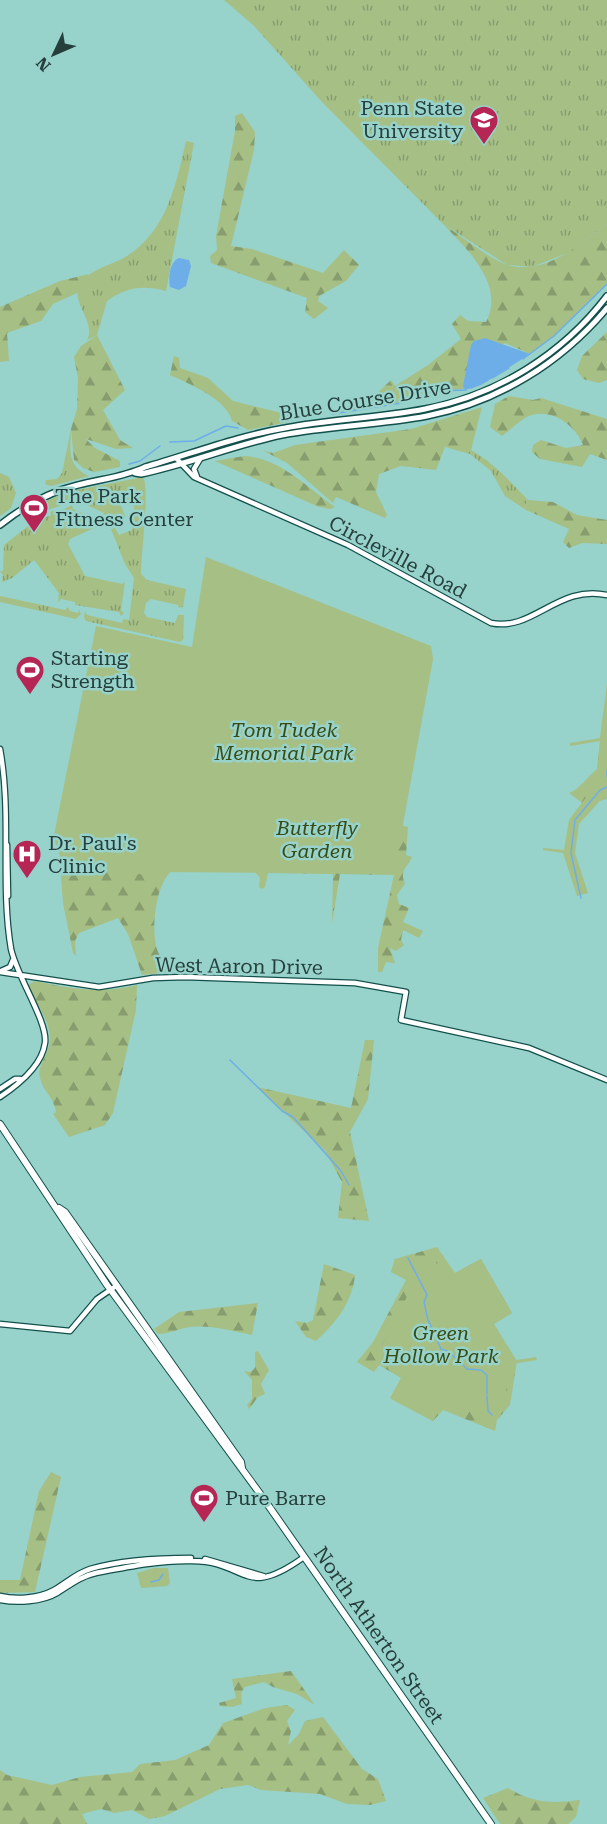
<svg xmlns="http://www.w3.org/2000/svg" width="607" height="1824" font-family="'Roboto Serif',serif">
<defs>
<pattern id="grass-tufts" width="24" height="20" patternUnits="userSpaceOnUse" patternTransform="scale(1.5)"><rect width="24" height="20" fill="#a6bf85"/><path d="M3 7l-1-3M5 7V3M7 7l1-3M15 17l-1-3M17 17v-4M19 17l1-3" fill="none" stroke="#879d6e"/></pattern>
<pattern id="forest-firs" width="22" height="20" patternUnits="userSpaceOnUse" patternTransform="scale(1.5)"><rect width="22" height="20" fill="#a6bf85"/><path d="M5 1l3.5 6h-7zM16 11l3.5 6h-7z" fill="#879d6e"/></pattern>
</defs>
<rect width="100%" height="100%" fill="#97d2cb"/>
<path fill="url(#grass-tufts)" d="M224 0H607V224L570 252 532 267 507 265 442 223 322 102 253 25Z
M186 141 194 143 166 291C142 285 127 287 107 301L97 335 87 340C97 322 69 301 80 284 91 268 111 266 127 256 167 230 176 185 186 141Z
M71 429C70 450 67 466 89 476L51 486 45 484 46 480 57 479 62 473Z
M471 450C495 464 510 481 528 500L525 505 526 510 505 496 491 471 470 454Z
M0 473 9 477 16 493 11 508 0 516Z
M143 477C150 488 141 554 141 574L147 580 186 589 183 607 179 608 178 605 151 599 146 603 144 613 147 617 175 623 178 615H184L183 640 180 642 86 621 84 618 85 611 87 615 122 623 123 619 129 620 134 578 125 564 111 529 115 528 119 535 132 530 134 506 130 503H120L126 518 123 517 110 525 107 515H103L104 513 76 500 37 514 32 510 33 507 67 492Z
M72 505 73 509 91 517H96L99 521 103 520 105 523 70 539 68 544 85 576 122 584 125 582 121 610 124 613 121 616 119 612 75 605V602L61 599 58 602 59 593 34 560 12 578 2 582 3 575 0 571H3L4 545 37 519 38 521 51 515 50 512 55 510 56 513Z
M0 596 65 610 68 607 70 611 78 613 79 610 81 614 76 619 0 602Z"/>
<path fill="url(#forest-firs)" d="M242 113 255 132 254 150 231 246 252 249 323 273 344 250 359 265 346 281 319 296 318 301 328 308 314 319 305 312 307 298 211 263 210 256 217 250 216 236 235 131V116Z
M442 223C457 233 492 261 508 265 545 276 580 244 607 224V284L554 336 530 354 505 343 463 386 465 389 434 390 403 402 333 413V410L369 401 391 380 395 386 428 365 461 339 452 324 460 315 468 321 486 322C506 285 466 248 442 223Z
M89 274 77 293 53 304 41 321 7 333 9 361 0 362V307L60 281Z
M607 332V380L599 383 583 379 577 370 582 356Z
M97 335 125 390 103 410 120 440 133 448 116 449 86 439 95 448 120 461V467L94 472 83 468 74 460 71 429 77 409 78 378 74 357 81 346Z
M174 356 179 358 180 368 208 378 233 401 290 415 289 422 248 430 232 421C226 398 189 384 170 375Z
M509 396 533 400 541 398 607 419V460L590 454 582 467 540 459 532 452 533 445 541 440 566 448 583 445C575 424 548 405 525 418 517 423 510 430 502 436L490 427 495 404Z
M482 407 470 454 445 447 436 470 401 466 379 474 376 492 387 515 385 518 336 497 333 503 287 463 262 450 273 453 295 445 411 429Z
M244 456C280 458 307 487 335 507L330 509 319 507 215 461Z
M528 500 553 502 577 515 607 520V544L582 543 569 548 563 542 569 529 526 510 525 505Z
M600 741 607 779V799L585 805 569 793C580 789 587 777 597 769Z
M391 822 408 827 406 855 412 857C407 869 399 869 405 884L397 895 399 904 409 908 403 922 423 931 419 938 403 930 401 940 404 945 396 951 390 948 395 963 386 962 382 972H378V948L394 875 340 874 332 923 333 874 268 873 265 887 262 889 259 887 260 878 255 872 175 869C155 879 150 933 158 952 161 960 169 964 170 972L142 975 128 934 118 918 79 933 75 941 76 956 73 953 63 903 59 849Z
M35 981C73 989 98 994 137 985L136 1010 113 1113 105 1125 69 1137 53 1114 56 1112C54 1097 43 1091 40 1078 36 1065 51 1052 50 1038 49 1018 35 1003 28 985Z
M365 1040H374L368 1099 350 1132 369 1221 338 1218 342 1182 325 1151 257 1087 351 1108Z
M437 1247 455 1273 481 1259 512 1313 494 1324 517 1361 510 1405 497 1420 495 1431 443 1410 433 1421 390 1398 401 1378 379 1365 374 1372 357 1362 373 1342 406 1280 391 1272 395 1259Z
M324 1264 355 1275C352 1303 336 1323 316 1341L306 1337 295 1321 307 1323 313 1320Z
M258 1303 252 1335C232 1331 211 1325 191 1327 179 1328 170 1334 158 1334L154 1329 179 1312Z
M258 1351 269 1370 261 1384 265 1394 258 1397 249 1409 247 1405 252 1399V1380L244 1371 250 1372 255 1368V1352Z
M51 1472 61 1477 35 1592 0 1593V1580H20L39 1491Z
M291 1671 315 1705 297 1694 273 1687 264 1682 245 1687 241 1693 242 1704 232 1707 220 1706 219 1703 236 1698 232 1679Z
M287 1705 295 1710 287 1721 291 1731 288 1745 299 1734 305 1721 323 1717 362 1769 378 1779 386 1801 370 1805 347 1804 320 1794 261 1790 248 1785 220 1789 165 1816 149 1819 132 1810 114 1813 101 1809 82 1814 87 1824H0V1770L7 1775 52 1785 80 1777 132 1772 140 1764 175 1760 209 1745 223 1723 265 1708Z
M508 1788C532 1803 552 1804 580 1800L576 1817 568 1824H500L483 1798Z"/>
<path fill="#a6bf85" d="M206 557 431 646 433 659 394 874 158 872 143 875 63 854 53 840 96 626 192 647Z
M607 683V793L579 824 575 853 588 893 577 896 563 853 543 850V848L564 850 569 820 596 784 600 741 570 746V743L600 738Z
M423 1256 455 1273 481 1259 512 1313 490 1326 510 1361 536 1357 537 1360 512 1364 500 1418 443 1405 433 1421 391 1399 402 1379 376 1357 414 1283 391 1272 395 1259Z
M154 1568H168L170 1583 167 1586 141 1588 137 1573Z"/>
<path fill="#6daee9" d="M179 258 189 260 191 266 186 286 179 290 170 287C168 278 170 261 179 258Z
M485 338 530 354 481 385 465 390 463 386 471 345 474 341Z"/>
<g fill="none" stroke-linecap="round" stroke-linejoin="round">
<path stroke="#6daee9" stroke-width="1.5" d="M523 359 554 336 607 284
M492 378 509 368
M471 388 488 380
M332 414 401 403 434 391 466 390
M170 442 194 441 226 426 238 428
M129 464 140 461 160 446
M607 771V776
M581 898 571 853 575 820 600 790 607 787
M230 1060 282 1111 293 1117 341 1171 349 1185
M408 1258 427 1295 424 1302 428 1320 441 1349 447 1351
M450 1353 467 1369 481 1370 487 1375V1394
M487 1396 488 1411 492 1415
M151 1582 159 1580 163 1574"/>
<g stroke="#13504b" stroke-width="7">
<path id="tertiary" d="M176 458 194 477 348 545 491 623C533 632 558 584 607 595
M197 477 194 469 200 459
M0 749C12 815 0 884 11 949 17 977 48 1022 45 1043 42 1066 18 1085 0 1097
M7 845 8 896
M1 971 10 967 13 960
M0 972 99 987 153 978 185 977 355 983 406 992 401 1020 529 1048 607 1080
M0 1089 15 1079H20
M0 1324 70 1331 97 1299 116 1286
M205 1559 263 1576
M0 1596C17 1600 39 1598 54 1590 66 1583 77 1573 90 1569 121 1560 158 1558 191 1558
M0 1600C17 1603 42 1602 57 1593 70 1585 81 1576 96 1573 127 1567 161 1560 192 1561 248 1561 243 1601 304 1557"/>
</g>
<g stroke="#13504b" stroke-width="8">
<path id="secondary" d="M135 473 141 474C189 464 234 445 282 435 330 426 379 425 427 416 498 402 561 363 607 308
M0 525C24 506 48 492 78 485 101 479 124 477 145 467 191 454 237 436 285 428 331 419 379 418 425 409 497 395 562 355 607 296"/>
</g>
<g stroke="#13504b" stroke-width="8">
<path id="primary" d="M0 1124 107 1285 261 1495 491 1824
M59 1208 65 1212 241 1462 242 1468"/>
</g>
<use href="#tertiary" stroke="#fff" stroke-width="4.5"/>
<use href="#secondary" stroke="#fff" stroke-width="5"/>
<use href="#primary" stroke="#fff" stroke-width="6"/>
</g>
<defs>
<g id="university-pin" transform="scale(1.5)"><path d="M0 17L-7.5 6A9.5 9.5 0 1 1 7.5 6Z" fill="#b62655" stroke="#97d2cb"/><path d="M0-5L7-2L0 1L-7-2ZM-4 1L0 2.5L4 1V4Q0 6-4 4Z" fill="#fff"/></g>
<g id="stadium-pin" transform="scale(1.5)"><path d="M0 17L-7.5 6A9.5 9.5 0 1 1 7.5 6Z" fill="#b62655" stroke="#97d2cb"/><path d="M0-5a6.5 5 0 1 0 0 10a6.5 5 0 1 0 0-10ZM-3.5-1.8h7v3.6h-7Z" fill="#fff"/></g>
<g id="hospital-pin" transform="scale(1.5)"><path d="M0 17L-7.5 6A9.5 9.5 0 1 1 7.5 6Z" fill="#b62655" stroke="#97d2cb"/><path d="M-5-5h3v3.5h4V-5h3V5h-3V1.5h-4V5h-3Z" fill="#fff"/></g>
</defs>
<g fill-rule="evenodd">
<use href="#university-pin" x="484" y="120"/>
<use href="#stadium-pin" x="34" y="508"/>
<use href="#stadium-pin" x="30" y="670"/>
<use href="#hospital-pin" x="27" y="854"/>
<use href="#stadium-pin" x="204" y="1498"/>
</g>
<g text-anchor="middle" stroke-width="5" stroke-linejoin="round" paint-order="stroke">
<g font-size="20" fill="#263f3c" stroke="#97d2cb" text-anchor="start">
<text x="463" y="115" text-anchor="end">Penn State<tspan x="463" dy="23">University</tspan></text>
<text x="55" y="503">The Park<tspan x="55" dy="23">Fitness Center</tspan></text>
<text x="51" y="665">Starting<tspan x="51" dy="23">Strength</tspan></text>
<text x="48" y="850">Dr. Paul's<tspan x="48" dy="23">Clinic</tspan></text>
<text x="225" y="1505">Pure Barre</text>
</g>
<g font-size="20" fill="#263f3c" stroke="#97d2cb">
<text transform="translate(365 400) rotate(-9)" y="7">Blue Course Drive</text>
<text transform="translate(398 557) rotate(28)" y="7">Circleville Road</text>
<text transform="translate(239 966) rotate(1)" y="7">West Aaron Drive</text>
<text transform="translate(379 1635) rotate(55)" y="7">North Atherton Street</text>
</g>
<g font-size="20" font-style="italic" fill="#374b13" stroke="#97d2cb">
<text x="284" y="737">Tom Tudek<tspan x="284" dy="23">Memorial Park</tspan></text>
<text x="317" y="835">Butterfly<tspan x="317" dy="23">Garden</tspan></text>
<text x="441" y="1340">Green<tspan x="441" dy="23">Hollow Park</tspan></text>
</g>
</g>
<g transform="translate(54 54) rotate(226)" stroke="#97d2cb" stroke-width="4.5" paint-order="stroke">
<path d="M0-4.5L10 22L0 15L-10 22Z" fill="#263f3c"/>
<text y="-9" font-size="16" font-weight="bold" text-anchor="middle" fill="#263f3c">N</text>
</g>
</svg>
